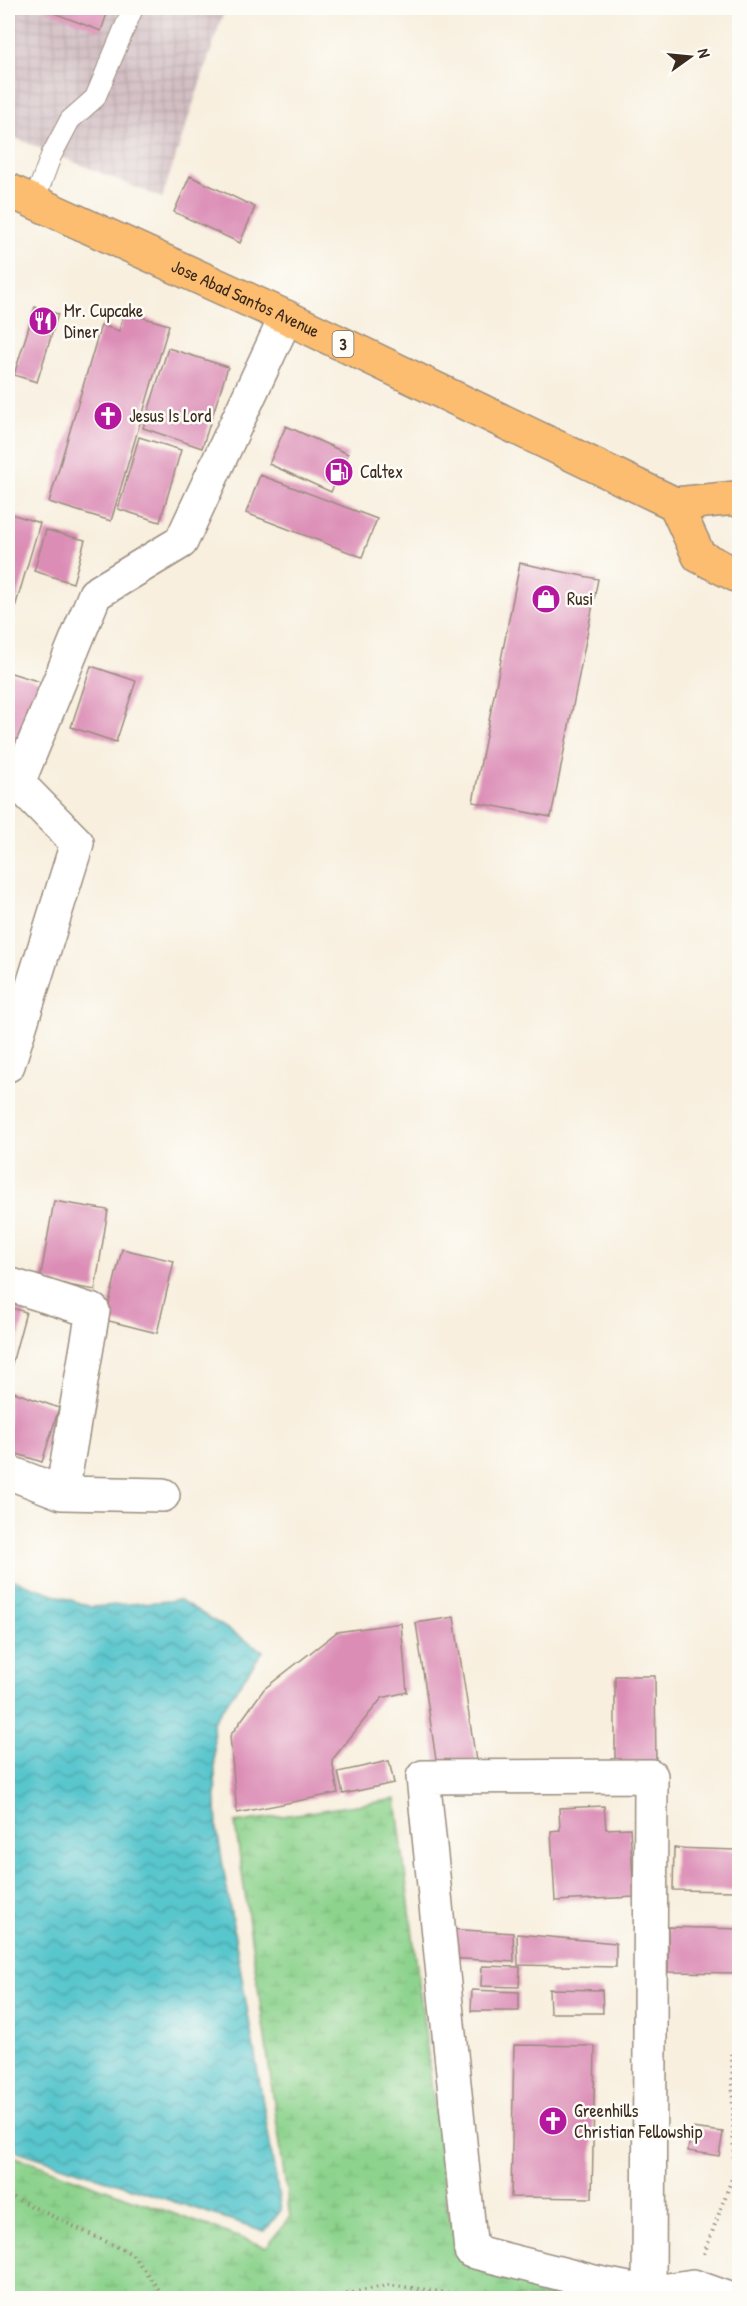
<svg xmlns="http://www.w3.org/2000/svg" width="747" height="2306" font-family="'Patrick Hand',sans-serif">
<defs>
<pattern id="industrial-grid" width="8" height="8" patternUnits="userSpaceOnUse" patternTransform="scale(1.5)"><rect width="8" height="8" fill="#d2bec3"/><path d="M0 4h8M4 0v8" fill="none" stroke="#b5a3a7"/></pattern>
<pattern id="wetland-marsh" width="20" height="14" patternUnits="userSpaceOnUse" patternTransform="scale(1.5)"><rect width="20" height="14" fill="#8dd38d"/><path d="M1 5h8M5 5V1M11 12h8M15 12V8" fill="none" stroke="#7bb579"/></pattern>
<pattern id="water-waves" width="16" height="10" patternUnits="userSpaceOnUse" patternTransform="scale(1.5)"><rect width="16" height="10" fill="#58c6cd"/><path d="M0 5q4-4 8 0t8 0" fill="none" stroke="#4aa1a6"/></pattern>
</defs>
<rect width="100%" height="100%" fill="#fdfcf7"/>
<filter id="ink" filterUnits="userSpaceOnUse"><feTurbulence type="fractalNoise" baseFrequency=".0167" numOctaves="2"/><feDisplacementMap in="SourceGraphic" scale="12" xChannelSelector="R" yChannelSelector="G"/><feConvolveMatrix kernelMatrix="1 2 1 2 8 2 1 2 1" color-interpolation-filters="sRGB"/></filter>
<filter id="wash" filterUnits="userSpaceOnUse"><feTurbulence type="fractalNoise" baseFrequency=".008" numOctaves="4" result="noise"/><feDisplacementMap in="SourceGraphic" scale="24" xChannelSelector="R" yChannelSelector="G"/><feGaussianBlur stdDeviation="1.35" result="paint"/><feColorMatrix in="noise" values="0 0 0 0 0 0 0 0 0 0 0 0 0 0 0 0 0 1.4 0 .05"/><feComposite in="paint" operator="in"/></filter>
<g filter="url(#wash)">
<rect width="100%" height="100%" fill="#f8efde"/>
<path fill="url(#industrial-grid)" d="M8 8H225L162 198 8 135Z"/>
<path fill="url(#wetland-marsh)" stroke="#647e56" stroke-width="1.5" d="M396 1799 447 2209 463 2252 609 2298H8V2154L266 2247 290 2217 235 1823Z"/>
<path fill="url(#water-waves)" stroke="#4a7876" stroke-width="1.5" d="M8 1578 91 1607 180 1600 263 1651 213 1722 217 1830 281 2210 265 2231 8 2148V2029L10 2019 8 2018Z"/>
<g id="blocks">
<path fill="#dc8db6" d="M46 8H109L101 31 46 10Z
M190 176 255 207 240 243 174 212Z
M35 307 58 314 37 382 14 375Z
M124 312 169 325 111 521 49 502 101 325 119 331Z
M168 348 228 367 202 448 143 428Z
M286 426 348 454 331 492 269 464Z
M139 437 181 450 160 522 118 509Z
M260 475 377 519 362 557 246 513Z
M8 513 40 523 8 631Z
M46 530 85 540 73 583 34 571Z
M520 563 598 579 551 817 473 802Z
M91 666 136 681 116 742 71 727Z
M8 672 47 684 21 768 8 764Z
M54 1201 108 1210 95 1290 40 1280Z
M122 1249 174 1261 157 1333 105 1320Z
M8 1307 26 1312 10 1371 8 1370Z
M8 1390 59 1408 42 1462 8 1451Z
M454 1617 476 1761 437 1767 416 1623Z
M401 1623 407 1692 382 1698 332 1760 338 1793 237 1813 230 1736 264 1689 337 1632Z
M615 1676H655L656 1772H615Z
M389 1761 394 1783 343 1794 338 1772Z
M604 1806 606 1829 630 1828 634 1897 555 1901 551 1831 560 1830 559 1808Z
M674 1848 736 1850V1891L673 1890Z
M668 1927 740 1929V1973L668 1972Z
M447 1929 513 1933 514 1962 448 1958Z
M517 1934 616 1943V1967L518 1965Z
M482 1966 520 1967 519 1987 481 1986Z
M549 1989 602 1990 603 2013H550Z
M472 1990 519 1992V2011H471Z
M514 2045 595 2046 592 2198 511 2197Z
M691 2128 723 2132 719 2156 688 2151Z"/>
</g>
</g>
<g filter="url(#ink)">
<use href="#blocks" fill-opacity="0" stroke="#9a8c7e" stroke-width="1.5"/>
<g fill="none" stroke-linecap="round" stroke-linejoin="round">
<g stroke="#9a8c7e" stroke-width="22">
<path id="lane" d="M34 202 51 156 70 120 95 98 133 8"/>
</g>
<g stroke="#9a8c7e" stroke-width="36">
<path id="street" d="M18 783 95 594 181 542 286 317
M8 784 18 783 77 843 8 1065
M8 1284 93 1311 62 1493
M8 1472 62 1493 163 1495
M649 2293 651 1776 423 1777 471 2251 598 2283 649 2293 693 2286 727 2298"/>
</g>
<g stroke="#9a8c7e" stroke-width="36">
<g id="highway">
<path id="s1" d="M8 190 286 317 675 504 736 498 740 501"/>
<path d="M675 504 699 556 740 577"/>
</g>
</g>
<path stroke="#9a8c7e" stroke-width="4" stroke-dasharray="1.5 4.5" stroke-linecap="butt" d="M8 2195 132 2254 165 2298
M704 2254 734 2173 732 2050
M329 2298 388 2285 480 2297 490 2290"/>
<use href="#lane" stroke="#fff" stroke-width="20"/>
<use href="#street" stroke="#fff" stroke-width="33"/>
<use href="#highway" stroke="#fcbd6f" stroke-width="33"/>
</g>
</g>
<defs>
<g id="restaurant-disc" transform="scale(1.5)"><circle r="9.5" fill="#b5179e" stroke="#fdfcf7"/><path d="M-5-6h1v4h1v-4h1v4h1v-4h1v5L-1.5 .5V6h-2V.5L-5-1ZM5-6V6H3V1.5H1.5Q1.5-4 5-6Z" fill="#fff"/></g>
<g id="church-disc" transform="scale(1.5)"><circle r="9.5" fill="#b5179e" stroke="#fdfcf7"/><path d="M-1.2-6h2.4v3.5h3.3v2.4h-3.3V6h-2.4V-.1h-3.3v-2.4h3.3Z" fill="#fff"/></g>
<g id="fuel-disc" transform="scale(1.5)"><circle r="9.5" fill="#b5179e" stroke="#fdfcf7"/><path d="M-5.5-6h7V0h2V4h1.3V-2.5L3-4.5l.8-.8L6-3V5H2.5V1h-1V6h-7ZM-4.2-4.7v3.2H.2V-4.7Z" fill="#fff"/></g>
<g id="shop-disc" transform="scale(1.5)"><circle r="9.5" fill="#b5179e" stroke="#fdfcf7"/><path d="M-5-2.5h2.3a2.7 3.5 0 0 1 5.4 0H5L5.5 6h-11ZM-1.5-2.5h3a1.5 2.3 0 0 0-3 0Z" fill="#fff"/></g>
</defs>
<g fill-rule="evenodd">
<use href="#restaurant-disc" x="43" y="321"/>
<use href="#church-disc" x="108" y="416"/>
<use href="#fuel-disc" x="339" y="472"/>
<use href="#shop-disc" x="546" y="599"/>
<use href="#church-disc" x="553" y="2121"/>
</g>
<g text-anchor="middle" stroke-width="5" stroke-linejoin="round" paint-order="stroke">
<rect fill="#fdfcf7" stroke="#75695f" stroke-width="1.5" x="332.5" y="331" width="21" height="26" rx="4.5"/>
<g font-size="16" font-weight="bold" fill="#3b2a1e">
<text x="343" y="350">3</text>
</g>
<g font-size="18" fill="#3b2a1e" stroke="#fdfcf7">
<text dy="6" stroke="none"><textPath href="#s1" startOffset="261">Jose Abad Santos Avenue</textPath></text>
</g>
<g font-size="18" fill="#3b2a1e" stroke="#fdfcf7" text-anchor="start">
<text x="64" y="317">Mr. Cupcake<tspan x="64" dy="21">Diner</tspan></text>
<text x="129" y="422">Jesus Is Lord</text>
<text x="360" y="478">Caltex</text>
<text x="567" y="605">Rusi</text>
<text x="574" y="2117">Greenhills<tspan x="574" dy="21">Christian Fellowship</tspan></text>
</g>
</g>
<rect width="747" height="2306" fill="none" stroke="#fdfcf7" stroke-width="30"/>
<g transform="translate(690 57) rotate(75)" stroke="#fdfcf7" stroke-width="4.5" paint-order="stroke">
<path d="M0-4.5L10 22L0 15L-10 22Z" fill="#3b2a1e"/>
<text y="-9" font-size="16" font-weight="bold" text-anchor="middle" fill="#3b2a1e">N</text>
</g>
</svg>
